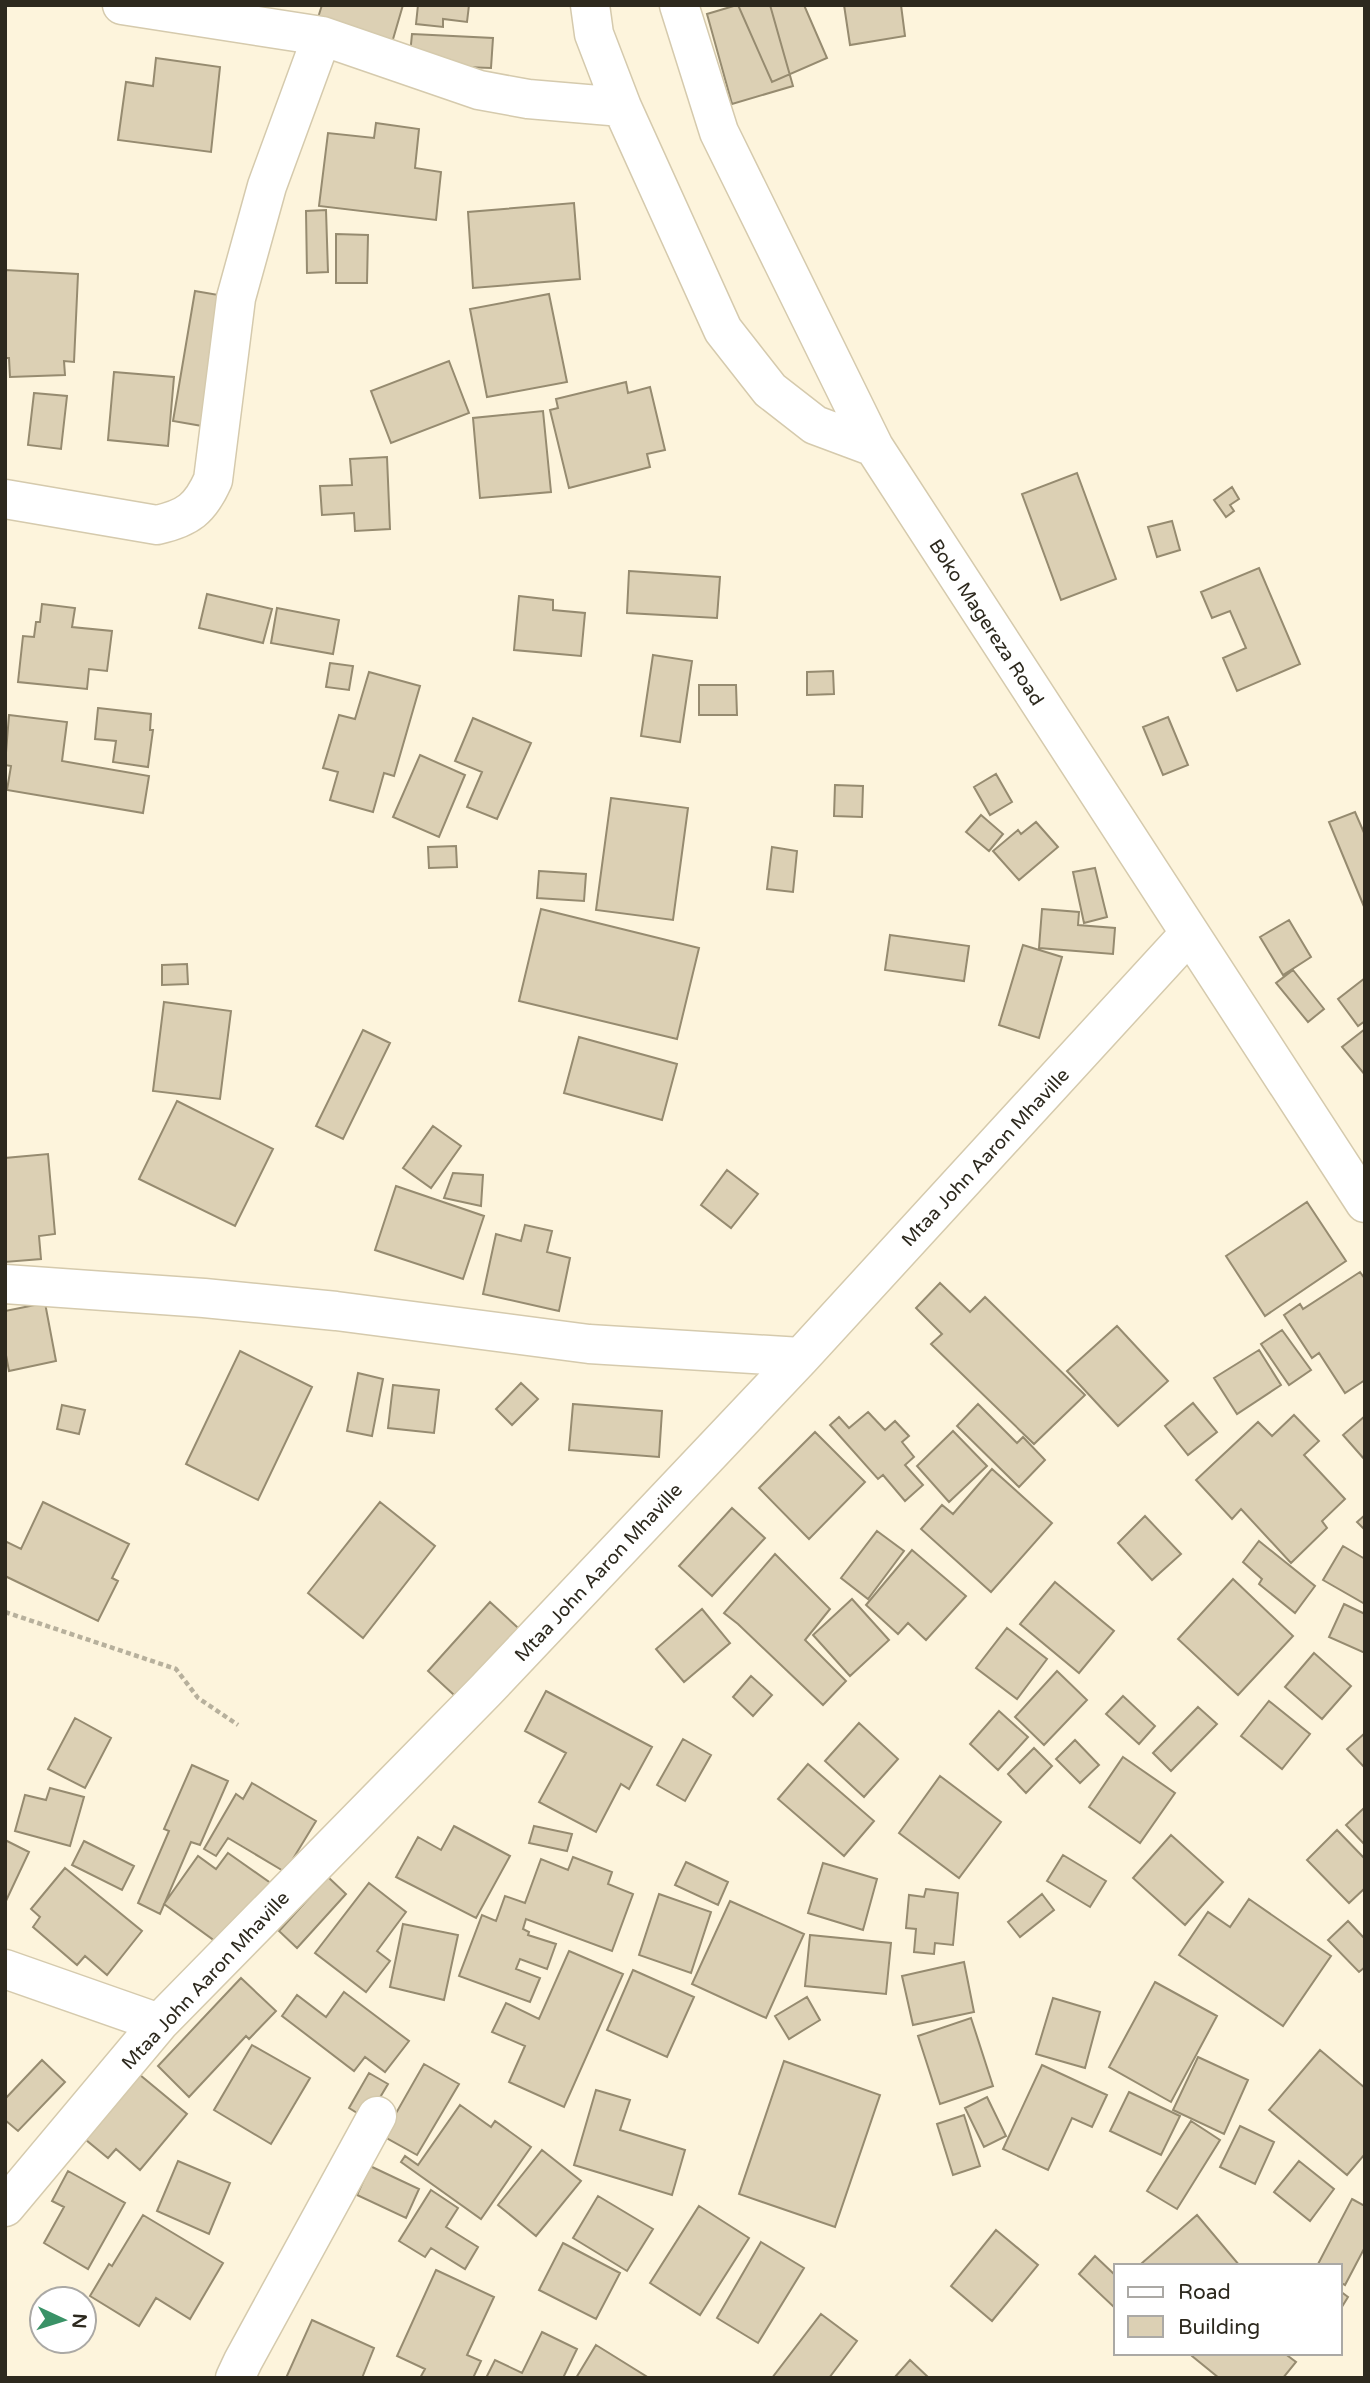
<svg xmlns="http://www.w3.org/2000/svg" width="1370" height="2383" font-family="'Varela Round',sans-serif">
<rect width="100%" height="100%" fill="#fdf4dc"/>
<path fill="#dcd0b4" stroke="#968b70" stroke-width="2" d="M322 5H403L391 46 316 24Z
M418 5H469L467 22 443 19V27L416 24Z
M737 5H770L793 86 732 104 707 14Z
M738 5H804L827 58 772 82Z
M844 5H901L905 36 850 45Z
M412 34 493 38 491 68 409 65Z
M156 58 220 67 211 152 118 140 126 82 153 86Z
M376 123 419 129 415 168 441 172 436 220 319 206 328 133 374 138Z
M574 203 580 279 473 288 468 212Z
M326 210 328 272 307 273 306 211Z
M336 234 368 235 367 283H336Z
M5 270 78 274 74 362 64 361 65 375 10 377 9 358H5Z
M195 291 230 297 208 427 173 421Z
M549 294 567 382 487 397 470 309Z
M449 361 469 413 391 443 371 391Z
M114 372 174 377 168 446 108 440Z
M626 382 628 393 650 387 665 450 647 454 650 467 569 488 550 410 558 408 556 399Z
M34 393 67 396 61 449 28 445Z
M543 411 551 492 480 498 473 418Z
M387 457 390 529 355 531 354 513 322 515 320 486 352 485 350 459Z
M1077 473 1116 579 1061 600 1022 494Z
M1232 487 1239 499 1230 505 1234 511 1226 517 1214 500Z
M1172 521 1180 550 1157 557 1148 527Z
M1259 568 1300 664 1237 691 1223 658 1246 648 1230 611 1212 618 1201 592Z
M629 571 720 577 717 618 627 613Z
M207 594 272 609 263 643 199 628Z
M519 596 553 600V610L585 613 581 656 514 650Z
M42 604 75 608 72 627 112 631 107 671 89 669 87 689 18 682 23 636 34 637 36 622H40Z
M277 608 339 620 333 654 271 643Z
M653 655 692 661 680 742 641 736Z
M330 663 353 666 349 690 326 687Z
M833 671 834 694 807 695V672Z
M369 672 420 686 394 776 384 773 373 812 330 800 338 772 323 768 339 715 355 719Z
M699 685H736L737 715H699Z
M98 708 151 714 150 730H153L148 767 113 762 116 741 95 739Z
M9 715 67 722 62 761 149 776 143 813 7 790 11 766 5 765Z
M1168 717 1188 765 1163 775 1143 727Z
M473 718 531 743 497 819 467 807 482 772 455 761Z
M420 755 465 775 439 837 393 817Z
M996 774 1012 802 990 815 974 787Z
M835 785 863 786 862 817 834 816Z
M611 798 688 808 673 920 596 910Z
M1355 812 1365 835V909L1329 822Z
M981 815 1003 834 989 851 966 832Z
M1036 822 1058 847 1019 880 993 851 1018 830 1021 834Z
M456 846 457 867 429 868 428 847Z
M772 847 797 851 793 892 767 889Z
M1095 868 1107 917 1084 923 1073 872Z
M539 871 586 874 584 901 537 898Z
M541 909 699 948 677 1039 519 1001Z
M1042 909 1079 912 1078 925 1115 928 1113 954 1039 948Z
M1289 920 1311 957 1283 975 1260 937Z
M890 935 969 946 964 981 885 970Z
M1023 945 1062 957 1039 1038 999 1025Z
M187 964 188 984 162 985V965Z
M1293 970 1324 1009 1308 1022 1276 983Z
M1365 978V1021L1358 1026 1338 999Z
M164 1002 231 1011 220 1099 153 1091Z
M1365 1029V1075L1342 1047Z
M363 1030 390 1043 343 1139 316 1126Z
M579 1037 677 1064 662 1120 564 1093Z
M177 1101 273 1149 235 1226 139 1179Z
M433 1126 461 1146 431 1188 403 1168Z
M48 1154 55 1234 39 1236 41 1259 5 1262V1158Z
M727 1170 758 1194 731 1228 701 1205Z
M453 1173 483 1175 481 1206 444 1198Z
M396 1186 484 1216 463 1279 375 1250Z
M1307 1202 1346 1261 1265 1316 1226 1256Z
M525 1225 552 1231 547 1252 570 1258 559 1311 483 1294 496 1234 521 1241Z
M1360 1272 1365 1279V1380L1345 1393 1319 1353 1312 1358 1284 1315 1300 1304 1303 1309Z
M940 1283 970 1312 985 1297 1085 1395 1034 1444 931 1344 942 1334 916 1308Z
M45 1303 56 1361 9 1371 5 1350V1311Z
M1117 1326 1168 1381 1118 1426 1067 1371Z
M1282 1330 1311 1370 1289 1385 1261 1344Z
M1259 1350 1281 1385 1237 1414 1214 1378Z
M240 1351 312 1387 258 1500 186 1464Z
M358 1373 383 1379 372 1436 347 1431Z
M521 1383 538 1399 512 1425 496 1409Z
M393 1385 439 1390 434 1433 388 1428Z
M1193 1403 1217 1432 1188 1455 1165 1426Z
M573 1404 662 1411 659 1457 569 1450Z
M978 1404 1017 1443 1023 1437 1045 1460 1019 1487 957 1426Z
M62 1405 85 1410 79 1434 57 1429Z
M868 1412 885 1430 895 1421 909 1436 902 1442 914 1457 905 1465 923 1485 905 1501 883 1475 878 1479 830 1425 839 1417 849 1428Z
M1294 1415 1319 1441 1304 1455 1345 1499 1322 1521 1327 1528 1291 1563 1241 1509 1232 1519 1196 1480 1258 1422 1272 1436Z
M1365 1416V1460L1343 1435Z
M953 1431 987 1466 949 1502 917 1466Z
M815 1432 865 1482 809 1539 759 1488Z
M992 1469 1052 1523 991 1592 921 1529 942 1505 953 1514Z
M43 1502 129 1544 112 1578 118 1581 98 1621 5 1576V1541L21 1549Z
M380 1502 435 1546 363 1638 308 1593Z
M732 1508 765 1538 712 1596 679 1566Z
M1365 1515V1530L1357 1522Z
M1145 1516 1181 1554 1152 1580 1118 1543Z
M877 1531 904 1551 868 1599 841 1578Z
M1259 1541 1315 1586 1295 1613 1259 1584 1262 1579 1243 1562Z
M1343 1546 1365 1559V1604L1323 1580Z
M912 1550 966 1596 926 1640 908 1623 898 1634 866 1605Z
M775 1554 830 1609 805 1640 846 1681 823 1705 738 1624 724 1613Z
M1233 1579 1293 1636 1238 1695 1178 1639Z
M1055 1582 1114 1631 1079 1673 1020 1624Z
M852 1599 889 1640 850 1676 813 1635Z
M490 1602 528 1637 466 1706 428 1671Z
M1344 1604 1365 1614V1653L1329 1637Z
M702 1609 730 1643 684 1682 656 1649Z
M1007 1628 1047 1659 1017 1699 976 1668Z
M1314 1653 1351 1686 1322 1719 1285 1687Z
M1057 1671 1087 1700 1044 1745 1015 1717Z
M751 1676 772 1695 753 1716 733 1697Z
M546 1691 652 1747 629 1789 621 1784 596 1832 539 1802 566 1753 525 1731Z
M1123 1696 1155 1726 1139 1744 1106 1714Z
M1269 1701 1310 1734 1282 1769 1241 1736Z
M1198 1707 1217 1724 1171 1771 1153 1753Z
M999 1711 1028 1737 998 1770 970 1744Z
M75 1718 111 1738 85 1788 48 1769Z
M859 1723 898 1759 864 1797 825 1761Z
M1365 1733V1768L1347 1749Z
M683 1739 711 1755 685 1801 657 1785Z
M1075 1740 1099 1765 1080 1783 1056 1759Z
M1034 1748 1052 1766 1026 1793 1008 1774Z
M1123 1757 1175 1793 1140 1843 1089 1807Z
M808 1764 874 1821 844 1856 778 1799Z
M192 1765 228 1781 200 1845 191 1842 160 1914 138 1903 169 1831 164 1829Z
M940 1776 1001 1822 959 1878 899 1833Z
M252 1783 316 1821 285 1872 228 1838 216 1856 204 1849 236 1794 243 1799Z
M50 1788 84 1797 70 1846 15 1831 25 1795 46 1800Z
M1365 1807V1845L1346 1825Z
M454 1826 510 1856 476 1918 396 1877 418 1837 441 1850Z
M534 1826 572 1834 567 1851 529 1843Z
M1337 1830 1365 1859V1888L1349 1903 1307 1860Z
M1171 1835 1223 1882 1185 1925 1133 1878Z
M5 1840 29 1852 5 1903Z
M84 1841 134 1866 122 1890 72 1865Z
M228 1853 272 1884 226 1949 164 1904 198 1856 216 1869Z
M1063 1855 1106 1881 1090 1907 1047 1881Z
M573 1857 612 1872 608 1884 633 1894 612 1951 526 1919 523 1929 529 1932 528 1935 556 1944 547 1969 520 1959 516 1969 540 1978 530 2002 459 1976 482 1915 496 1921 505 1896 525 1903 541 1859 568 1870Z
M686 1862 728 1882 718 1905 675 1885Z
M823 1863 877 1879 863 1930 808 1913Z
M65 1868 142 1931 107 1975 85 1956 77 1965 33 1927 40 1917 31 1909Z
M328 1877 346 1894 297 1948 279 1931Z
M369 1883 406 1912 377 1951 390 1961 366 1992 315 1953Z
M926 1889 958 1893 953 1945 935 1943 934 1954 914 1952 916 1929 906 1928 909 1895 924 1897Z
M659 1894 711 1912 691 1973 639 1955Z
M1042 1894 1054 1910 1020 1937 1008 1922Z
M1249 1899 1331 1956 1283 2026 1179 1955 1208 1912 1230 1927Z
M730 1901 804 1934 766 2018 692 1984Z
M1348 1921 1365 1939V1967L1359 1972 1328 1940Z
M403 1924 458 1935 444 2000 390 1987Z
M810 1935 891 1943 886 1994 805 1986Z
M569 1951 623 1974 564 2107 509 2082 525 2046 492 2032 506 2003 539 2019Z
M964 1962 974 2012 913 2025 902 1976Z
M633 1970 694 1997 667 2057 607 2030Z
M241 1978 276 2011 249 2039 246 2036 189 2097 158 2066Z
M1155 1982 1217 2016 1171 2102 1109 2067Z
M344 1992 409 2041 385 2072 365 2057 354 2071 282 2016 297 1995 326 2017Z
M807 1997 820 2020 789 2039 775 2016Z
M1053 1998 1100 2012 1085 2068 1036 2054Z
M971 2018 993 2086 940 2104 918 2036Z
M252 2045 310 2078 271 2144 214 2110Z
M1320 2050 1365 2088V2154L1347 2175 1269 2110Z
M1198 2057 1248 2080 1224 2134 1173 2110Z
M42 2060 65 2082 18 2131 5 2120V2099Z
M784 2061 880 2095 835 2227 739 2194Z
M424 2064 459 2084 417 2155 383 2136Z
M1042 2065 1107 2095 1092 2127 1072 2118 1048 2170 1003 2149Z
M134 2070 187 2114 140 2170 116 2149 108 2158 80 2135Z
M369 2073 388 2084 367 2119 349 2108Z
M596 2090 630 2100 620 2130 685 2150 672 2195 574 2165Z
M1129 2092 1180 2116 1161 2155 1110 2131Z
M987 2097 1006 2136 984 2147 965 2108Z
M460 2105 491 2127 495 2121 531 2147 481 2219 401 2162 405 2156 418 2165Z
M964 2115 980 2166 953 2175 937 2124Z
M1191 2121 1220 2140 1177 2209 1147 2191Z
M1240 2126 1274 2142 1255 2184 1220 2167Z
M542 2150 581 2181 536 2236 498 2205Z
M178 2161 230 2183 209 2234 157 2211Z
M1299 2161 1334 2189 1310 2221 1274 2192Z
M370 2166 419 2189 406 2218 357 2195Z
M68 2171 125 2203 88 2269 44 2243 64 2207 52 2201Z
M431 2190 458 2208 446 2227 478 2247 465 2269 431 2248 425 2257 399 2241Z
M598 2196 653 2229 627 2271 573 2238Z
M1352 2199 1365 2206V2247L1345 2285 1340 2282V2266H1317Z
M699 2206 749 2238 700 2315 650 2283Z
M143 2215 223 2263 190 2319 156 2298 139 2326 90 2296 109 2264 112 2266Z
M1197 2215 1240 2266H1145L1142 2263Z
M996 2230 1038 2265 992 2321 951 2286Z
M761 2242 804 2268 758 2343 717 2318Z
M563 2243 620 2273 596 2319 539 2290Z
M1095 2256 1116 2276V2309L1079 2274Z
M436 2270 494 2297 467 2355 481 2361 473 2378H420L425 2369 397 2356Z
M1340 2291 1348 2297 1340 2310Z
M821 2314 857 2341 829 2378H772Z
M312 2320 374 2348 362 2378H286Z
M542 2332 577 2349 563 2378H486L495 2360 522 2373Z
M596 2345 649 2378H576Z
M1194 2353H1284L1296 2362 1283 2378H1219L1192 2356Z
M910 2360 929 2378H894Z"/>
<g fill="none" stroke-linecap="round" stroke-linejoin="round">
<g stroke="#d5caad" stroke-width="41">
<path id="minor" d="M122 5 322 36 479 90 528 99 622 107
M590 5 594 34 622 107 723 330 770 390 815 425 874 447
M679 5 719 132 874 447 1365 1203
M5 499 157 525C188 518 200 509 213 480L236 298 267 186 322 36
M5 1284 204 1298 336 1311 589 1344 801 1357
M5 1969 159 2023
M5 2207 159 2023 485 1691 801 1357 1189 934
M235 2378 243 2361 377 2116"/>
</g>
<path stroke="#b7b09c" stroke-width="4.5" stroke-dasharray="5 3.5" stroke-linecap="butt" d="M5 1612 176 1669 198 1698 238 1725"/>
<use href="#minor" stroke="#fff" stroke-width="38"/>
</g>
<g text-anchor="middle" stroke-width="5" stroke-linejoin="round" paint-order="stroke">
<g font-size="19" fill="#2d291e" stroke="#fff">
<text transform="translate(987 622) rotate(57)" y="7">Boko Magereza Road</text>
<text transform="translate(985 1157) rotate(-47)" y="7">Mtaa John Aaron Mhaville</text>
<text transform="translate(598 1572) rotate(-47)" y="7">Mtaa John Aaron Mhaville</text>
<text transform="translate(205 1980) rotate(-47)" y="7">Mtaa John Aaron Mhaville</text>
</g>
</g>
<rect width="1370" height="2383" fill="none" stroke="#2d291e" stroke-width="14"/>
<rect x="1114" y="2264" width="228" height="91" fill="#ffffff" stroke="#aba9a5" stroke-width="2"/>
<rect x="1128" y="2287" width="35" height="10" fill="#ffffff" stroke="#aba9a5" stroke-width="2"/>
<text x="1178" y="2299" font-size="21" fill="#2d291e">Road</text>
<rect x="1128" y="2316" width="35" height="21" fill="#dcd0b4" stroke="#aba9a5" stroke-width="2"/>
<text x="1178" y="2334" font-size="21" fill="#2d291e">Building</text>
<g transform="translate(63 2320) rotate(94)"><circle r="33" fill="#ffffff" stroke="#aba9a5" stroke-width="2"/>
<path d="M0-5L12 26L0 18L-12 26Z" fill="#3a9267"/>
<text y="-10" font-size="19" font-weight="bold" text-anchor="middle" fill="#2d291e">N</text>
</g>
</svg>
